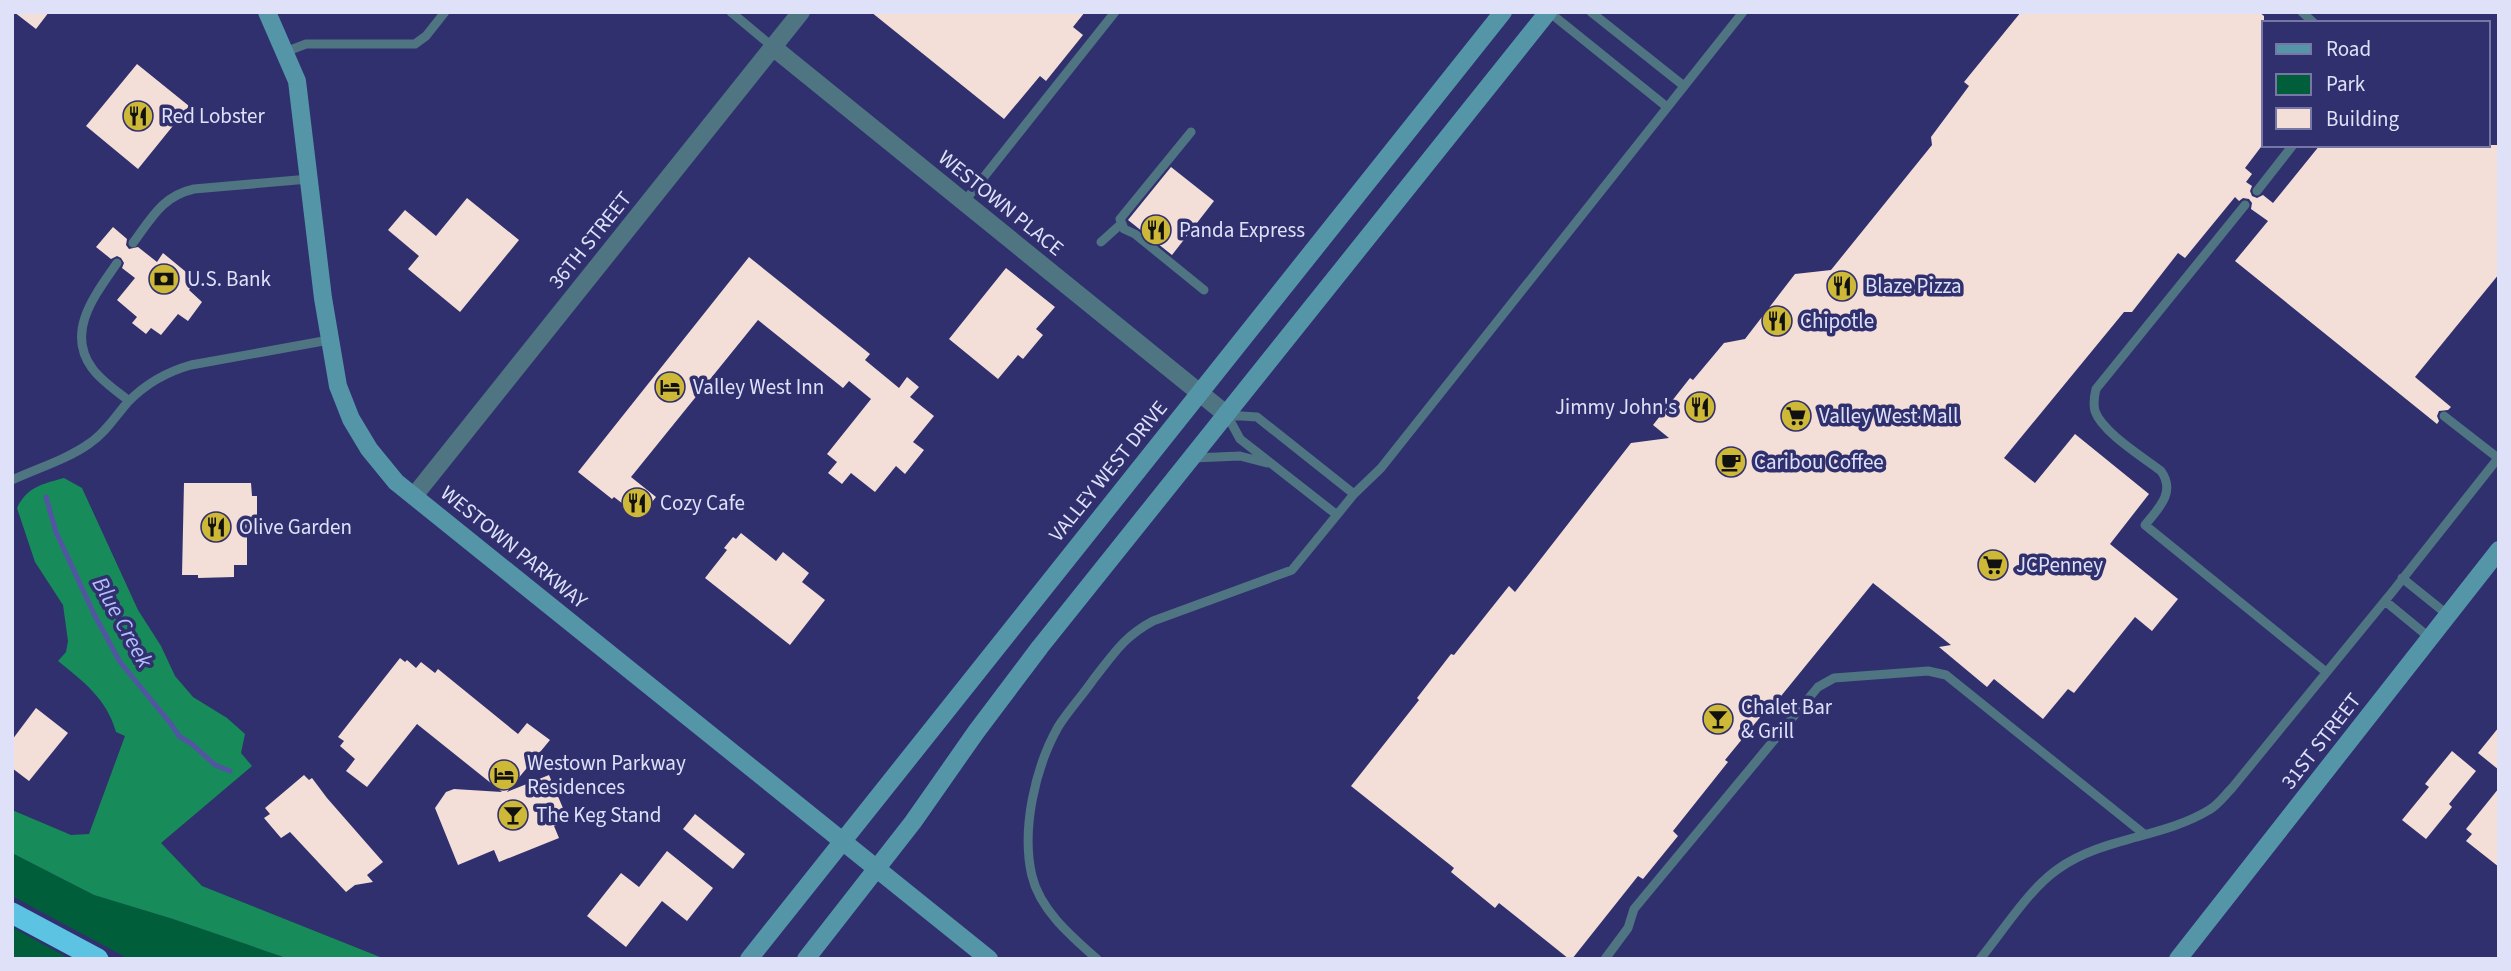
<svg xmlns="http://www.w3.org/2000/svg" width="2511" height="971" font-family="'Source Sans 3',sans-serif">
<rect width="100%" height="100%" fill="#30306e"/>
<path fill="#005e3a" d="M12 853 94 895 173 919 289 959H129L12 896Z
M12 927 19 931 70 959H12Z"/>
<path fill="#188b5b" d="M64 478 82 488 138 610 161 646 175 676 193 697 227 718 245 734 241 753 252 766 161 843 202 886 385 959H289L173 919 94 895 12 853V810L71 835 89 834 125 736 116 732C107 699 83 681 58 661L66 652 68 641 63 605 35 562 17 508C27 487 42 484 64 478Z"/>
<g fill="none" stroke-linecap="round" stroke-linejoin="round">
<path stroke="#5255a2" stroke-width="5" d="M46 497 56 532 94 614 120 662 171 724 179 736 192 744 215 765 230 771"/>
</g>
<path fill="#f3ded8" d="M14 12H49L36 29Z
M871 12H1085L1073 27 1083 35 1046 81 1040 76 1004 119Z
M2021 12H2259L2264 16V143L2245 168 2252 174 2246 182 2252 186 2250 191 2252 196 2257 198 2263 195 2273 203 2320 145H2499V274L2415 377 2451 407 2448 410 2439 411 2437 416 2439 421 2437 424 2235 261 2268 221 2251 209 2252 203 2249 199 2243 198 2239 201 2235 197 2185 258 2178 253 2132 312H2124L2004 458 2035 483 2075 434 2149 494 2110 544 2178 599 2152 631 2135 617 2074 693 2068 689 2043 719 1994 679 1987 687 1939 647 1951 645 1873 583 1768 712 1766 710 1725 760 1728 762 1673 831 1678 836 1643 879 1638 876 1572 959H1569L1499 903 1495 908 1451 872 1454 868 1351 786 1419 700 1417 698 1451 654 1454 655 1509 586 1515 592 1631 443 1669 438 1653 425 1690 378 1693 380 1724 343 1745 339 1795 274 1831 270 1932 145 1931 137 1969 86 1964 82Z
M137 64 189 106 138 169 86 126Z
M1171 167 1214 201 1172 255 1128 220Z
M467 198 519 240 460 312 408 269 419 256 388 230 405 210 436 236Z
M113 227 127 239 126 245 129 249 138 247 157 262 163 253 197 281 189 290 202 302 188 321 178 314 161 335 151 328 146 334 132 323 137 317 117 300 135 278 122 268 124 263 121 258 117 256 111 259 96 247Z
M749 257 870 354 865 360 899 388 907 377 919 387 910 397 934 416 913 442 924 450 905 474 896 466 875 492 851 473 842 484 828 473 837 462 827 454 871 399 849 381 843 388 758 320 631 477 656 497 640 517 614 497 612 499 578 472Z
M1006 268 1055 307 1036 329 1043 335 1023 359 1018 355 998 379 949 339Z
M184 483H251L252 496H257V520H251V534H247V565H234V577L198 578V575H182Z
M741 533 776 561 783 552 809 573 802 582 825 600 790 645 705 578 727 550 724 548 733 537 736 539Z
M400 658 405 662 407 660 416 668 421 662 435 673 438 669 518 734 527 723 550 740 507 792 549 775 568 820 554 826 559 838 499 862 494 850 458 865 435 808 446 792 454 789 502 792 417 724 367 787 346 771 355 759 340 746 344 741 338 737Z
M36 708 68 733 29 781 12 768V740Z
M2499 727V770L2478 753Z
M2452 751 2476 771 2449 804 2452 807 2426 839 2402 820 2429 787 2425 784Z
M304 775 309 780 312 778 327 798 383 862 367 875 373 882 355 885 346 892 290 832 281 838 264 818 270 814 265 808Z
M2499 788V867L2466 841 2472 834 2466 829Z
M695 814 745 854 733 869 683 829Z
M667 851 713 888 687 921 662 901 626 947 587 916 621 873 639 887Z"/>
<g fill="none" stroke-linecap="round" stroke-linejoin="round">
<path stroke="#4e7581" stroke-width="9" d="M731 12 774 48
M1549 12 1667 107
M1591 12 1684 86
M2302 12 2314 23
M285 52 306 44H415L426 36 445 12
M1191 132 1120 219 1124 229 1135 234 1204 290
M2257 191 2293 145
M964 202 1115 12
M2245 205 2096 389C2094 397 2093 403 2095 411 2102 432 2143 457 2161 471 2176 492 2159 508 2145 525L2326 672
M1101 242 1121 224
M133 243C151 219 162 196 194 189L309 179
M117 263C96 294 65 331 92 368 101 381 117 391 129 401
M1227 415 1257 417 1354 494
M1227 415 1240 439 1337 515
M2444 416 2498 458
M1193 458 1240 456 1267 463
M12 480C38 468 68 459 90 443 105 433 115 417 127 403 145 384 166 372 191 365L329 340
M2402 578 2448 615
M2385 601 2430 638
M1097 959C1072 937 1040 910 1032 876 1021 830 1035 768 1058 727 1068 711 1082 696 1093 680 1113 655 1123 637 1153 621L1292 570 1354 494 1381 468 1743 12
M1605 959 1628 928 1634 909 1818 687 1834 678 1928 671 1946 675 2144 834
M1980 959C2003 931 2029 889 2058 869 2103 837 2163 838 2209 810 2218 805 2225 795 2232 788L2393 591 2499 457"/>
<path stroke="#4e7581" stroke-width="18" d="M774 48 1227 415
M414 496 801 12"/>
<path stroke="#5595a8" stroke-width="18" d="M267 12 297 81 323 298 338 386 351 419 369 449 396 482 989 959
M749 959 1503 12
M806 959 913 822 976 732 1040 647 1548 12
M2178 959 2499 550"/>
<path stroke="#5cc4e2" stroke-width="21" d="M12 913 98 959"/>
</g>
<defs>
<g id="restaurant-disc" transform="scale(1.575)"><circle r="9.5" fill="#ceb837" stroke="#30306e"/><path d="M-5-6h1v4h1v-4h1v4h1v-4h1v5L-1.5 .5V6h-2V.5L-5-1ZM5-6V6H3V1.5H1.5Q1.5-4 5-6Z" fill="#111"/></g>
<g id="bank-disc" transform="scale(1.575)"><circle r="9.5" fill="#ceb837" stroke="#30306e"/><path d="M-6-4H6V4H-6ZM0-2.3a2.3 2.3 0 1 0 0 4.6a2.3 2.3 0 1 0 0-4.6Z" fill="#111"/></g>
<g id="hotel-disc" transform="scale(1.575)"><circle r="9.5" fill="#ceb837" stroke="#30306e"/><path d="M-6-4.5h1.5V1H6V5H4.5V3h-9V5H-6ZM-4 0a1.8 1.8 0 1 1 3.6 0ZM.5 0V-2.5h3Q6-2.5 6 0Z" fill="#111"/></g>
<g id="supermarket-disc" transform="scale(1.575)"><circle r="9.5" fill="#ceb837" stroke="#30306e"/><path d="M-6-5.5h2.5l.6 2H6L4.5 2H-2.5L-4.4-4H-6ZM-1.5 3.2a1.3 1.3 0 1 0 .1 0ZM3 3.2a1.3 1.3 0 1 0 .1 0Z" fill="#111"/></g>
<g id="cafe-disc" transform="scale(1.575)"><circle r="9.5" fill="#ceb837" stroke="#30306e"/><path d="M-5.5-4.5H6V0H3Q3 3.5 0 3.5H-2.5Q-5.5 3.5-5.5 0ZM3-3.2v2h1.7v-2ZM-6 4.5H4V6H-6Z" fill="#111"/></g>
<g id="bar-disc" transform="scale(1.575)"><circle r="9.5" fill="#ceb837" stroke="#30306e"/><path d="M-6-5H6L.8 .8V4.5H3.5V6h-7V4.5H-.8V.8Z" fill="#111"/></g>
</defs>
<g fill-rule="evenodd">
<use href="#restaurant-disc" x="138" y="116"/>
<use href="#restaurant-disc" x="1156" y="230"/>
<use href="#bank-disc" x="164" y="279"/>
<use href="#restaurant-disc" x="1842" y="286"/>
<use href="#restaurant-disc" x="1777" y="321"/>
<use href="#hotel-disc" x="670" y="387"/>
<use href="#restaurant-disc" x="1700" y="407"/>
<use href="#supermarket-disc" x="1796" y="416"/>
<use href="#cafe-disc" x="1731" y="462"/>
<use href="#restaurant-disc" x="637" y="503"/>
<use href="#restaurant-disc" x="216" y="527"/>
<use href="#supermarket-disc" x="1993" y="565"/>
<use href="#bar-disc" x="1718" y="719"/>
<use href="#hotel-disc" x="504" y="775"/>
<use href="#bar-disc" x="513" y="815"/>
</g>
<g text-anchor="middle" stroke-width="7" stroke-linejoin="round" paint-order="stroke">
<g font-size="21" fill="#dee1f8" stroke="#30306e" text-anchor="start">
<text x="161" y="123">Red Lobster</text>
<text x="1179" y="237">Panda Express</text>
<text x="187" y="286">U.S. Bank</text>
<text x="1865" y="293">Blaze Pizza</text>
<text x="1800" y="328">Chipotle</text>
<text x="693" y="394">Valley West Inn</text>
<text x="1677" y="414" text-anchor="end">Jimmy John's</text>
<text x="1819" y="423">Valley West Mall</text>
<text x="1754" y="469">Caribou Coffee</text>
<text x="660" y="510">Cozy Cafe</text>
<text x="239" y="534">Olive Garden</text>
<text x="2016" y="572">JCPenney</text>
<text x="1741" y="714">Chalet Bar<tspan x="1741" dy="24">&amp; Grill</tspan></text>
<text x="527" y="770">Westown Parkway<tspan x="527" dy="24">Residences</tspan></text>
<text x="536" y="822">The Keg Stand</text>
</g>
<g font-size="21" fill="#dee1f8" stroke="#30306e">
<text transform="translate(1001 203) rotate(39)" y="7">WESTOWN PLACE</text>
<text transform="translate(590 240) rotate(-51)" y="7">36TH STREET</text>
<text transform="translate(1108 471) rotate(-51)" y="7">VALLEY WEST DRIVE</text>
<text transform="translate(514 547) rotate(39)" y="7">WESTOWN PARKWAY</text>
<text transform="translate(2321 741) rotate(-52)" y="7">31ST STREET</text>
</g>
<g font-size="23" font-style="italic" fill="#b6bdfd" stroke="#30306e">
<text transform="translate(123 622) rotate(61)" y="8">Blue Creek</text>
</g>
</g>
<rect width="2511" height="971" fill="none" stroke="#dee1f8" stroke-width="28"/>
<rect x="2262" y="21" width="228" height="126" fill="#30306e" stroke="#7677a5" stroke-width="2"/>
<rect x="2276" y="44" width="35" height="10" fill="#5595a8" stroke="#7677a5" stroke-width="2"/>
<text x="2326" y="56" font-size="21" fill="#dee1f8">Road</text>
<rect x="2276" y="74" width="35" height="21" fill="#005e3a" stroke="#7677a5" stroke-width="2"/>
<text x="2326" y="91" font-size="21" fill="#dee1f8">Park</text>
<rect x="2276" y="108" width="35" height="21" fill="#f3ded8" stroke="#7677a5" stroke-width="2"/>
<text x="2326" y="126" font-size="21" fill="#dee1f8">Building</text>
</svg>
